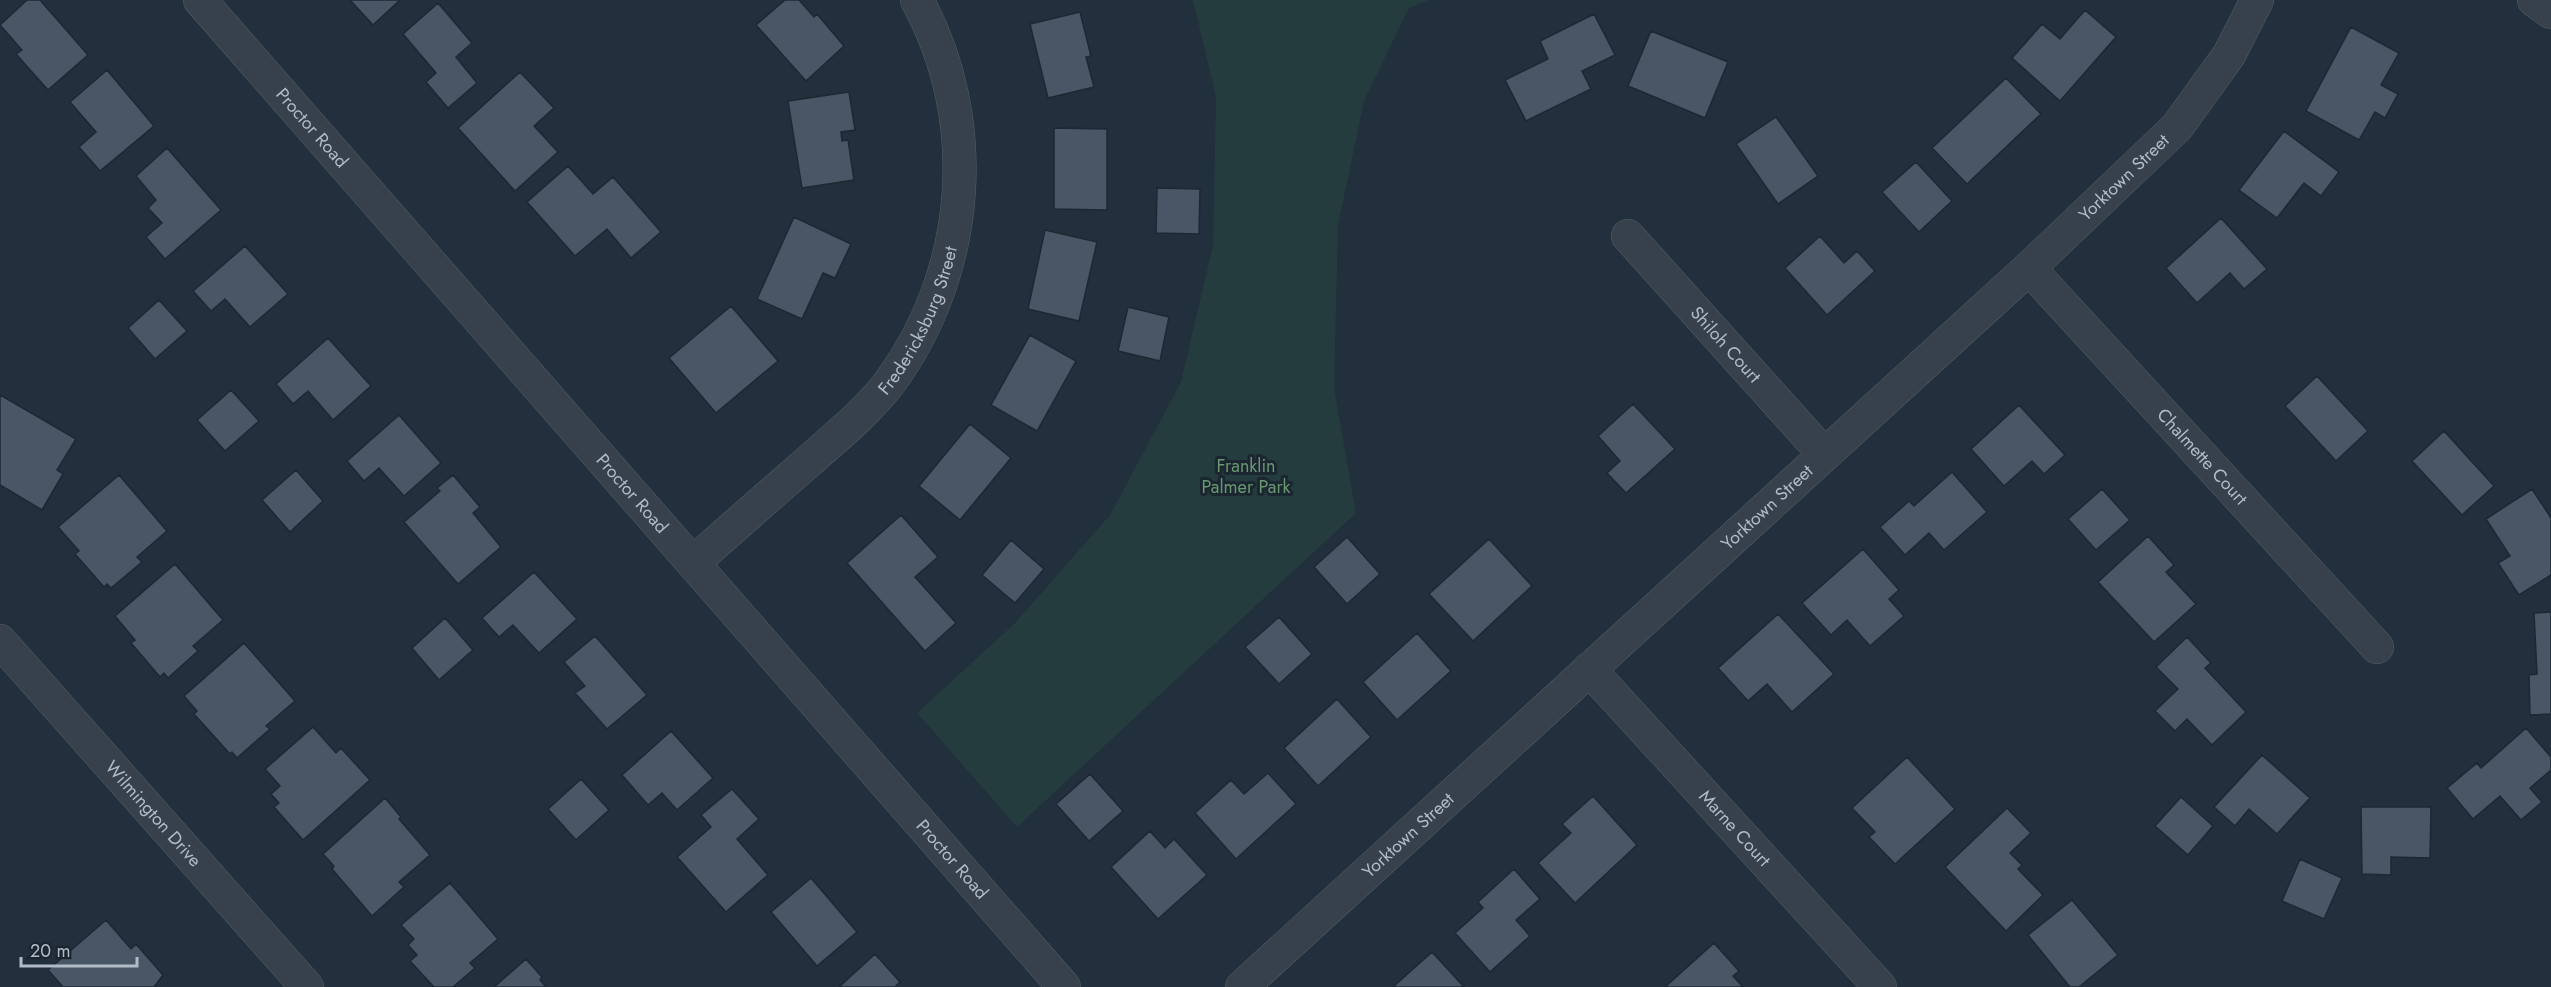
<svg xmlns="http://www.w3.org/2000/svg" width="2551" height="987" font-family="Jost,sans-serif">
<rect width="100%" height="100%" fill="#222f3c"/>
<path fill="#243c3d" d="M1193 0H1429L1409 8 1364 101 1338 226 1334 388 1356 513 1017 827 917 713 1015 623 1110 515 1181 382 1213 245 1216 97Z"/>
<path fill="#485665" stroke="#1d2833" stroke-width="1.5" d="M27 0H40L88 55 48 90 16 54 22 50 0 25Z
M350 0H400L373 25Z
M785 0H799L814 17 817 14 844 46 806 81 756 25Z
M438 3 472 43 456 57 477 83 448 108 426 82 436 73 403 34Z
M2085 10 2116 37 2060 101 2012 58 2042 24 2060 39Z
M1080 12 1091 56 1086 57 1094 87 1048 98 1030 24Z
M1594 14 1615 55 1582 71 1591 89 1526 121 1505 80 1548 59 1540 41Z
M2351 27 2399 53 2381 85 2398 94 2385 118 2375 112 2359 140 2306 111Z
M1651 31 1728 62 1705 118 1628 86Z
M107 70 154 126 100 171 79 147 96 132 70 102Z
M520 72 554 108 534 126 558 152 515 191 458 128Z
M2006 78 2041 114 1967 184 1932 148Z
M849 92 855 130 841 132 842 141 848 140 854 180 802 188 788 101Z
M1776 117 1818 176 1778 204 1736 144Z
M1054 128 1107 129V210L1054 209Z
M2284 131 2339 172 2321 196 2304 183 2277 218 2239 190Z
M167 148 221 210 165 259 146 237 162 223 148 208 156 200 136 176Z
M1916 162 1952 201 1919 232 1882 192Z
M568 166 593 194 613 177 661 232 631 258 607 229 575 256 527 202Z
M1157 188 1200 189 1199 234 1156 233Z
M794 217 851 244 835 278 823 273 802 319 757 299Z
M2221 218 2267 269 2244 289 2230 273 2197 303 2166 268Z
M1045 230 1097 242 1079 321 1028 309Z
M1820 236 1844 263 1857 251 1875 271 1827 315 1785 268Z
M245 246 288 294 250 327 225 299 211 311 193 291Z
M159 300 187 331 155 359 128 328Z
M731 306 778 361 716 413 669 358Z
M1128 307 1169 317 1160 361 1118 351Z
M1030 335 1076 361 1037 431 991 405Z
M328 338 371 386 333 420 308 391 293 404 276 384Z
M2317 376 2368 431 2336 461 2285 406Z
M231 390 259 421 225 451 197 420Z
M0 395 76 439 57 470 63 474 42 510 0 485Z
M1633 404 1675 449 1626 493 1607 473 1620 461 1598 436Z
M2019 405 2065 455 2044 474 2032 461 2004 486 1971 449Z
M399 415 441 463 404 496 379 468 364 481 347 461Z
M970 424 1011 458 960 520 919 486Z
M2444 431 2494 486 2462 515 2412 461Z
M296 470 323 501 290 532 262 500Z
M1952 472 1987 512 1944 550 1929 533 1905 555 1880 527 1909 501 1914 506Z
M119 475 167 531 137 557 142 562 111 588 107 584 104 587 75 554 79 551 58 527Z
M453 475 480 507 473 513 501 547 458 584 404 522 440 491 437 488Z
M2102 489 2130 520 2096 550 2068 519Z
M2532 489 2551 518V575L2519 595 2498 563 2510 556 2486 519Z
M901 515 938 557 915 577 956 623 925 651 847 563Z
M2148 536 2174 565 2166 572 2196 604 2154 642 2098 582Z
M1347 537 1380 574 1347 604 1314 567Z
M1489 539 1532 586 1473 641 1429 594Z
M1011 540 1044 569 1015 603 982 575Z
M1863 549 1899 590 1889 599 1904 616 1870 646 1847 620 1831 635 1802 603Z
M175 564 223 620 193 646 198 651 168 678 164 673 160 677 131 643 135 640 115 616Z
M534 572 577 619 539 653 513 625 499 637 482 618Z
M2551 612V714L2530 715 2529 675 2537 674 2534 613Z
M1778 614 1834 674 1792 712 1767 684 1748 701 1718 668Z
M1279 617 1312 654 1279 684 1245 647Z
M445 618 473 650 439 680 412 648Z
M1417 633 1451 671 1397 720 1363 682Z
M595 636 647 695 607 729 575 693 585 686 564 662Z
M2187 637 2211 663 2205 668 2246 712 2212 745 2187 719 2175 731 2155 711 2178 689 2156 667Z
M244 643 295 701 266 726 270 729 237 758 232 752 230 754 194 714 197 711 184 696Z
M1337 699 1371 737 1318 786 1284 748Z
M313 727 336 753 341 748 370 780 303 840 274 807 279 803 271 794 280 786 265 769Z
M2526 728 2551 757V770L2530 788 2542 802 2521 820 2500 796 2473 819 2447 788 2477 763 2481 768Z
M671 731 713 778 677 810 662 793 648 805 622 775Z
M2262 755 2310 798 2277 834 2249 809 2235 826 2214 807Z
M1907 757 1955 809 1895 864 1869 837 1875 832 1852 808Z
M1268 773 1296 804 1236 859 1195 813 1231 780 1244 794Z
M1090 774 1123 811 1089 841 1056 804Z
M581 779 609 810 576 840 548 809Z
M732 789 759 819 737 839 768 875 726 912 677 857 711 827 701 815Z
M1593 796 1637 845 1575 903 1538 863 1571 833 1562 824Z
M2181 797 2213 826 2188 855 2155 826Z
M385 798 401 817 399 819 430 855 399 882 404 887 372 916 332 869 334 866 323 854Z
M2361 807H2431L2430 858 2391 857V875L2362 874Z
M2007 808 2031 833 2010 853 2022 865 2018 869 2043 895 2006 931 1945 867Z
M1150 831 1165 848 1174 839 1207 875 1158 919 1111 867Z
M2300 859 2342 878 2324 919 2282 901Z
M1514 869 1540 899 1516 920 1530 936 1490 972 1455 933 1483 908 1478 902Z
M811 878 857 932 817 966 771 912Z
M450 883 498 939 470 963 475 968 453 987H434L410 961 417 955 408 945 414 939 401 925Z
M2072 900 2118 955 2079 987H2070L2028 935Z
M106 920 131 949 136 944 163 975 154 987H63L48 970Z
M1714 943 1739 971 1733 976 1743 987H1665Z
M1432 952 1464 987H1393Z
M875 954 900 982 895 987H839Z
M526 959 542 977 540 980 546 987H494Z"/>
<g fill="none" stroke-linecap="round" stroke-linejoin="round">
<g stroke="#545f6a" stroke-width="34">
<g id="street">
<path id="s1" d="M200 0 1064 987"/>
<path d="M2534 0 2551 12"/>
<path id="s2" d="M1628 236 1823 453"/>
<path id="s3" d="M2029 268 2377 647"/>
<path id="s4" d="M693 563C731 529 770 495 809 461 837 436 867 412 890 382 971 271 983 121 917 0"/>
<path id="s5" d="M0 641 307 987"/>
<path id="s6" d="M1589 669 1880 987"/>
<path id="s7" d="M1242 987 2029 268 2177 127 2229 55 2257 0"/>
</g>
</g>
<use href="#street" stroke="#36414c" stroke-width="33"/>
</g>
<g text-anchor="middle" stroke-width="6" stroke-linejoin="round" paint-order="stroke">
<g font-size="18" fill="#b1bcc8" stroke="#1b2631">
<text dy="6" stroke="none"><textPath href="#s1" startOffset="170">Proctor Road</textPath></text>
<text dy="6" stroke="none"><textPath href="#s7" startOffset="1197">Yorktown Street</textPath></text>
<text dy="6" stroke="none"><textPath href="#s4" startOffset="336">Fredericksburg Street</textPath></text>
<text dy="6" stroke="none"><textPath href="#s2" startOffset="146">Shiloh Court</textPath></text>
<text dy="6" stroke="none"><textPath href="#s3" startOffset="256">Chalmette Court</textPath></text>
<text dy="6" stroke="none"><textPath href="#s1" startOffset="656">Proctor Road</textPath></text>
<text dy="6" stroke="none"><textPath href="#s7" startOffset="711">Yorktown Street</textPath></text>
<text dy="6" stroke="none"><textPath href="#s5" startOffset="231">Wilmington Drive</textPath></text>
<text dy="6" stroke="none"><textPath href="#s6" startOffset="216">Marne Court</textPath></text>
<text dy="6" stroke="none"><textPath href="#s7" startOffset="225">Yorktown Street</textPath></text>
<text dy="6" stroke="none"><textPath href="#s1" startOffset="1142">Proctor Road</textPath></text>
</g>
<g font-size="18" fill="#689970" stroke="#1b2631">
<text x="1246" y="472">Franklin<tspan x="1246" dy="21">Palmer Park</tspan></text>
</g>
</g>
<path d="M21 957v9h116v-9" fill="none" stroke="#b1bcc8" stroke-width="3"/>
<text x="30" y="957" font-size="18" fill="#b1bcc8" stroke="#1b2631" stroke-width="4.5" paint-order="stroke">20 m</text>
</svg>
